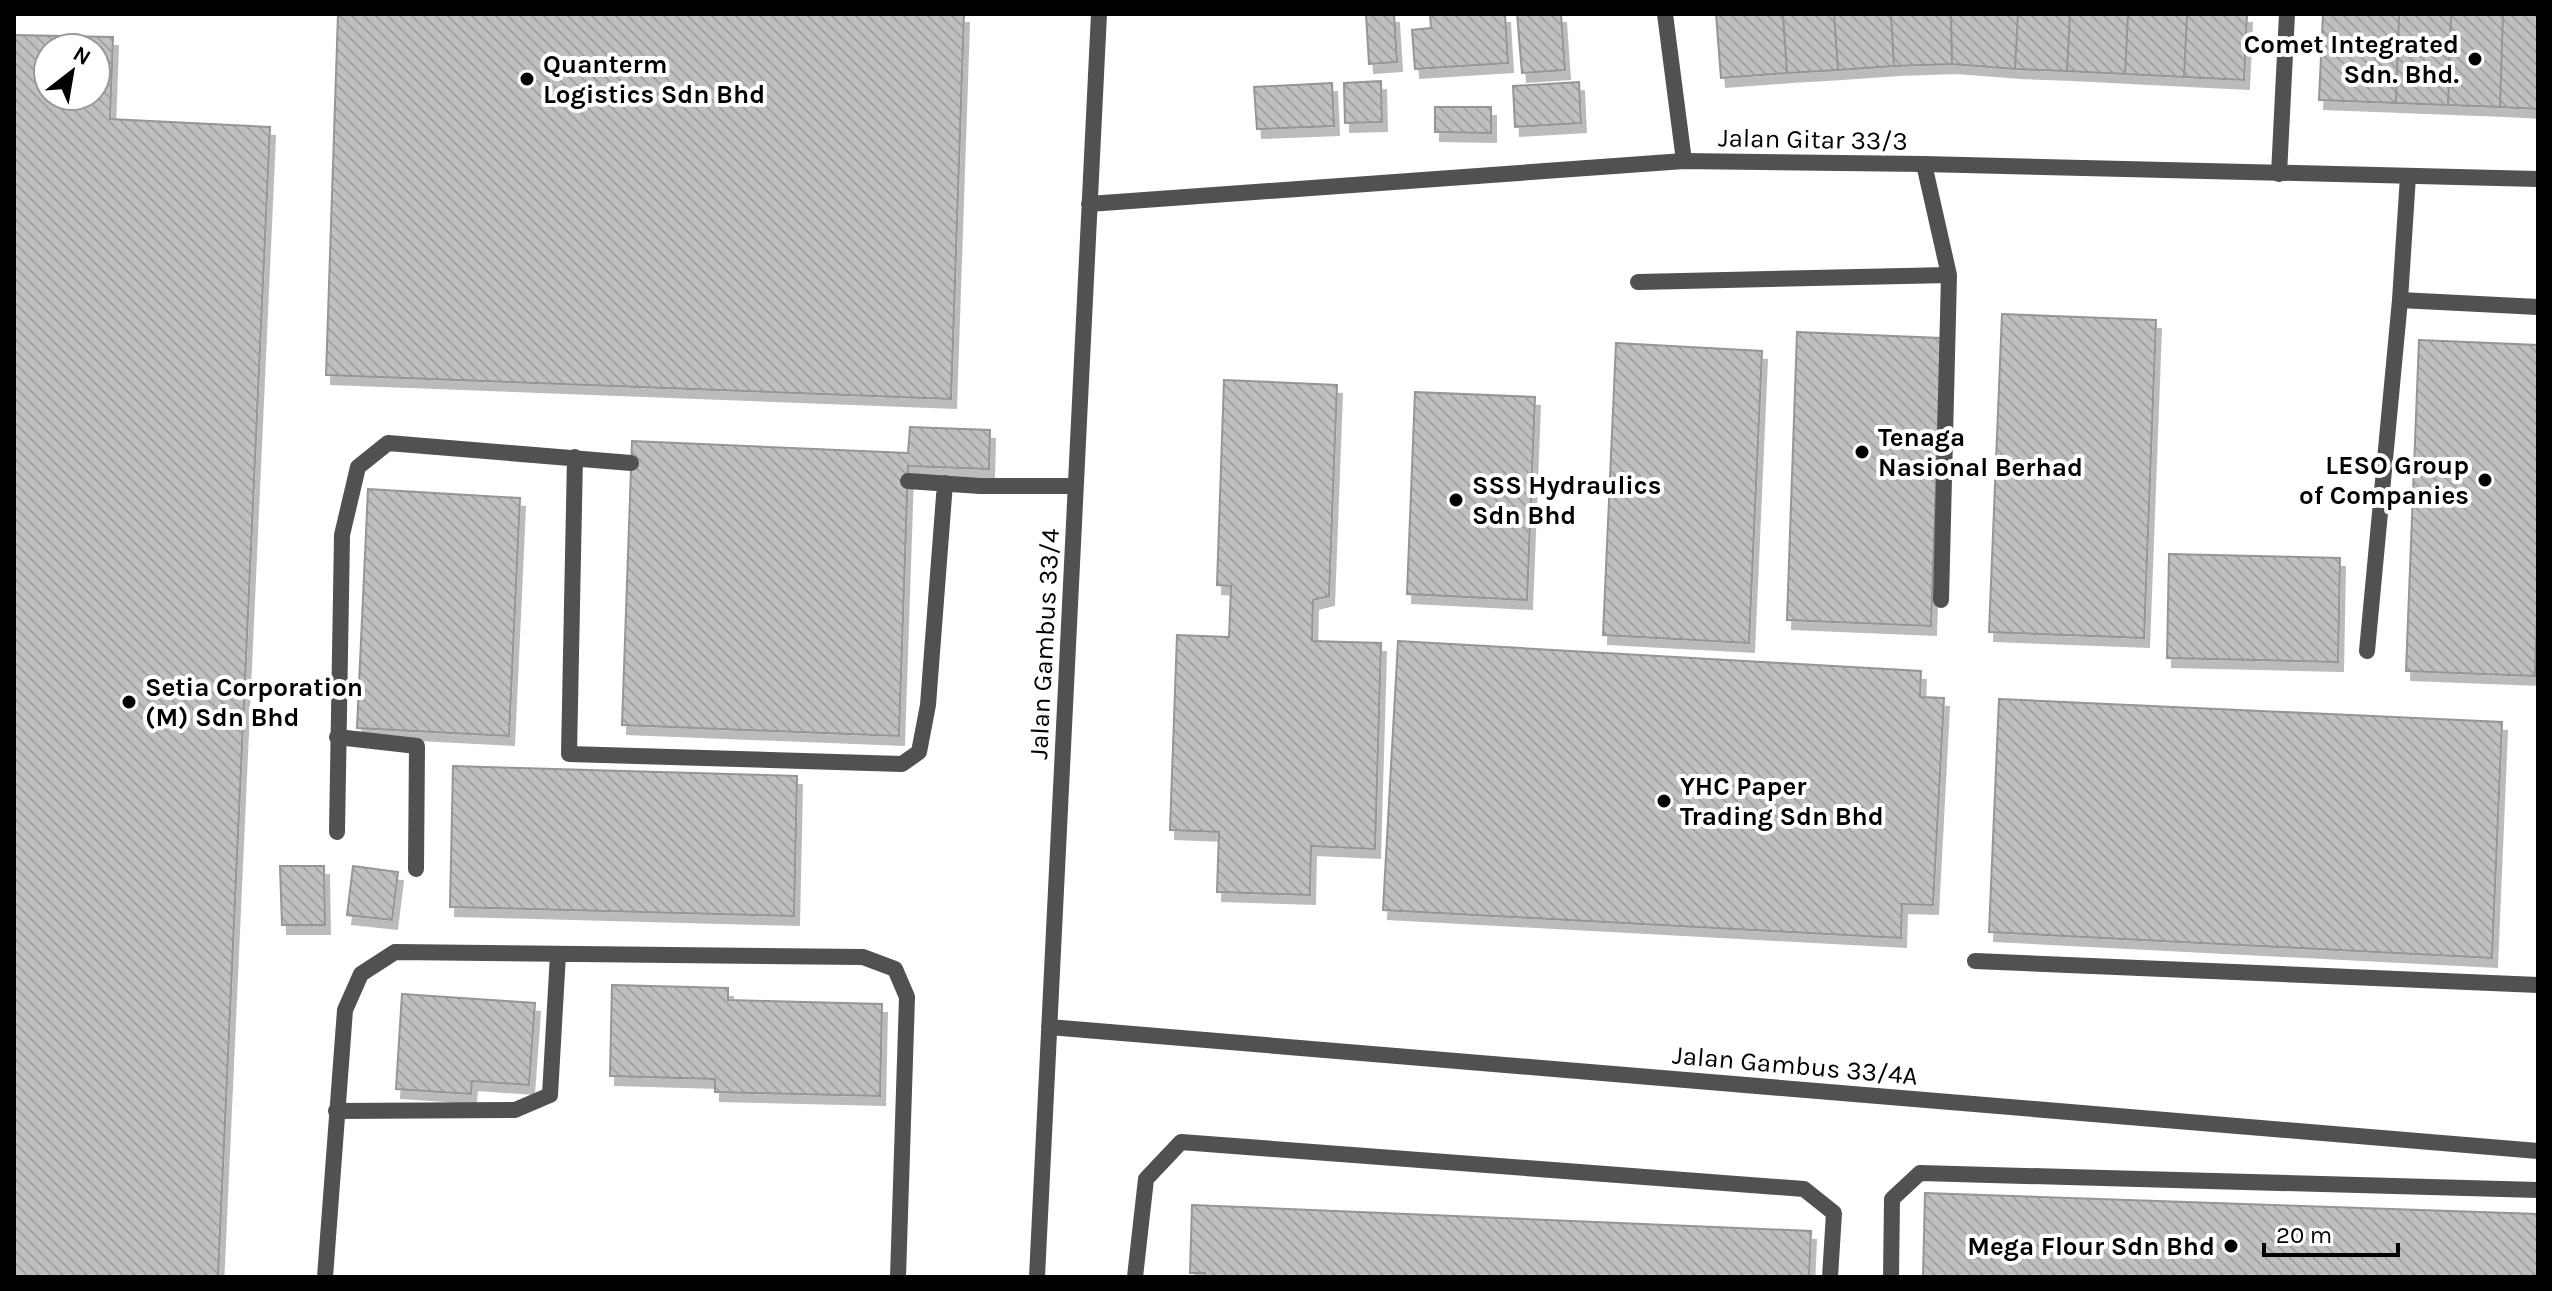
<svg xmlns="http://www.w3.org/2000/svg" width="2552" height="1291" font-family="Karla,sans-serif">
<defs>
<pattern id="building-back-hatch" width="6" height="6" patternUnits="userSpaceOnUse" patternTransform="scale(2)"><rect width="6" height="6" fill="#c0c0c0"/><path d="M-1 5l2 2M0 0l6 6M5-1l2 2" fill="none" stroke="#a3a3a3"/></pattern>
<filter id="shadow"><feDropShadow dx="5" dy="9" stdDeviation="0" flood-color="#0004"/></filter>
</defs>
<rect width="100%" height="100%" fill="#fff"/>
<path fill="url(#building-back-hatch)" stroke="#959595" stroke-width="2" fill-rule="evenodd" filter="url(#shadow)" d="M338 14H964L951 399 326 375Z
M1366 14H1394L1397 62 1369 64Z
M1430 14H1505L1508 63 1415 69 1412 30 1431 28Z
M1517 14H1561L1565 70 1522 73Z
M1716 14H1783L1787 73 1721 78Z
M1783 14H1834L1838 70 1787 73Z
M1834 14H1891L1894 66 1838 70Z
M1891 14H1951L1952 64 1894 66Z
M1951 14H2018L2015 69 1952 64Z
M2018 14H2070L2067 71 2015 69Z
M2070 14H2128L2125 74 2067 71Z
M2128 14H2187L2184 77 2125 74Z
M2187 14H2247L2244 80 2184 77Z
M2323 14H2399L2396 103 2319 100Z
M2399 14H2451L2448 105 2396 103Z
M2451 14H2503L2500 107 2448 105Z
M2503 14H2538V109L2500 107Z
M14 35 113 37 110 119 270 127 218 1277H14ZM48 48H96V96H48Z
M1381 81 1382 122 1345 123 1344 83Z
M1579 82 1581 123 1515 127 1513 86Z
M1332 83 1334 126 1257 129 1254 87Z
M1435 107H1491V133L1435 132Z
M2002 314 2156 320 2144 638 1989 632Z
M1797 332 1941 338 1931 626 1787 620Z
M2419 340 2538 345V591L2535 676 2406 671Z
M1616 343 1762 351 1749 643 1603 635Z
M1224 380 1337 385 1329 596 1313 600 1312 641 1381 643 1375 849 1311 846 1310 895 1217 892 1219 832 1170 830 1177 635 1229 637 1231 586 1217 585Z
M1415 392 1535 397 1527 600 1407 594Z
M910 427 990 430 989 469 908 466 899 736 622 725 632 441 908 453Z
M368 489 520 498 509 736 357 728Z
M2169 554 2340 558 2338 662 2167 658Z
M1398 641 1921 671 1920 697 1944 698 1933 905 1902 904 1901 938 1383 910Z
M1999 699 2502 722 2492 958 1989 932Z
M453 766 797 776 794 916 450 907Z
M280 866H324L325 925H282Z
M353 866 398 872 392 920 347 915Z
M612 985 728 988V1000L882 1004 880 1096 715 1092V1079L610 1076Z
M402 994 535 1003 529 1085 472 1081 471 1094 396 1089Z
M1925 1193 2538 1214V1277H1923Z
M1192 1205 1811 1231 1809 1277H1205V1273H1190Z"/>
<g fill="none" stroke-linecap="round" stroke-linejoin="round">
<path stroke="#515151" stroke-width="16" d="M1665 14 1684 161
M2279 174 2287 14
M1638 282 1949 275 1924 164
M2400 300 2538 307
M575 457 569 754 902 764 919 752 928 705 945 483
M908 481 980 486H1075
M1941 600 1949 275
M2367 651 2400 300 2408 176
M337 737 417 746 416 869
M337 832 342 535 358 467 388 443 631 463
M1975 961 2538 985
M336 1111 515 1110 550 1095 558 954
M325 1277 345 1010 361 974 395 952 863 957 895 969 907 997 898 1277
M1135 1277 1146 1179 1181 1142 1804 1189 1834 1213 1830 1277
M1891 1277 1892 1199 1920 1173 2538 1190"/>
<path stroke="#515151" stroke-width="16" d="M1089 204 1684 161 1924 164 2538 179
M1049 1027 2538 1151
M1037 1277 1099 14"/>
</g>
<g fill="#000" stroke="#fff" stroke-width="3">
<circle cx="2475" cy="59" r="8"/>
<circle cx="527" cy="79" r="8"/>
<circle cx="1862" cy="452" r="8"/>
<circle cx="2485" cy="480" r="8"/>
<circle cx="1456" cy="500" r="8"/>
<circle cx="129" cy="702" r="8"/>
<circle cx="1664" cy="801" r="8"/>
<circle cx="2231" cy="1246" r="8"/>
</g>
<g text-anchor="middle" stroke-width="8" stroke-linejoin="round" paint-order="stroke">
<g font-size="26" font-weight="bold" fill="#000" stroke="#fff" text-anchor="start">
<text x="2459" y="53" text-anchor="end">Comet Integrated<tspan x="2459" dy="30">Sdn. Bhd.</tspan></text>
<text x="543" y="73">Quanterm<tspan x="543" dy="30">Logistics Sdn Bhd</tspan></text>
<text x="1878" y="446">Tenaga<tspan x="1878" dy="30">Nasional Berhad</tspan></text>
<text x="2469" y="474" text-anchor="end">LESO Group<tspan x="2469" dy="30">of Companies</tspan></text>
<text x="1472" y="494">SSS Hydraulics<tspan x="1472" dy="30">Sdn Bhd</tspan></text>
<text x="145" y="696">Setia Corporation<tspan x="145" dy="30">(M) Sdn Bhd</tspan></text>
<text x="1680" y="795">YHC Paper<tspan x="1680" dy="30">Trading Sdn Bhd</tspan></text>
<text x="2215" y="1255" text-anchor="end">Mega Flour Sdn Bhd</text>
</g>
<g font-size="26" fill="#000" stroke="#fff">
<text transform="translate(1813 139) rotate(1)" y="9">Jalan Gitar 33/3</text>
<text transform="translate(1044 644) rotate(-87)" y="9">Jalan Gambus 33/4</text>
<text transform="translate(1795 1065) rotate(5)" y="9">Jalan Gambus 33/4A</text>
</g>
</g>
<rect width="2552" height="1291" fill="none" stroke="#000000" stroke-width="32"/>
<g transform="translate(72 72) rotate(31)"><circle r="38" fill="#ffffff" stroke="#999999" stroke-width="2"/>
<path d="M0-6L14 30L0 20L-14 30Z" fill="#000000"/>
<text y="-12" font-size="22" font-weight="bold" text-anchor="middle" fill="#000000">N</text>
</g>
<path d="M2264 1243v12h134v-12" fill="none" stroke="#000000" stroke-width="4"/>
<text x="2276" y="1243" font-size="24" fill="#000000" stroke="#ffffff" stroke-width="6" paint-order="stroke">20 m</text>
</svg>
